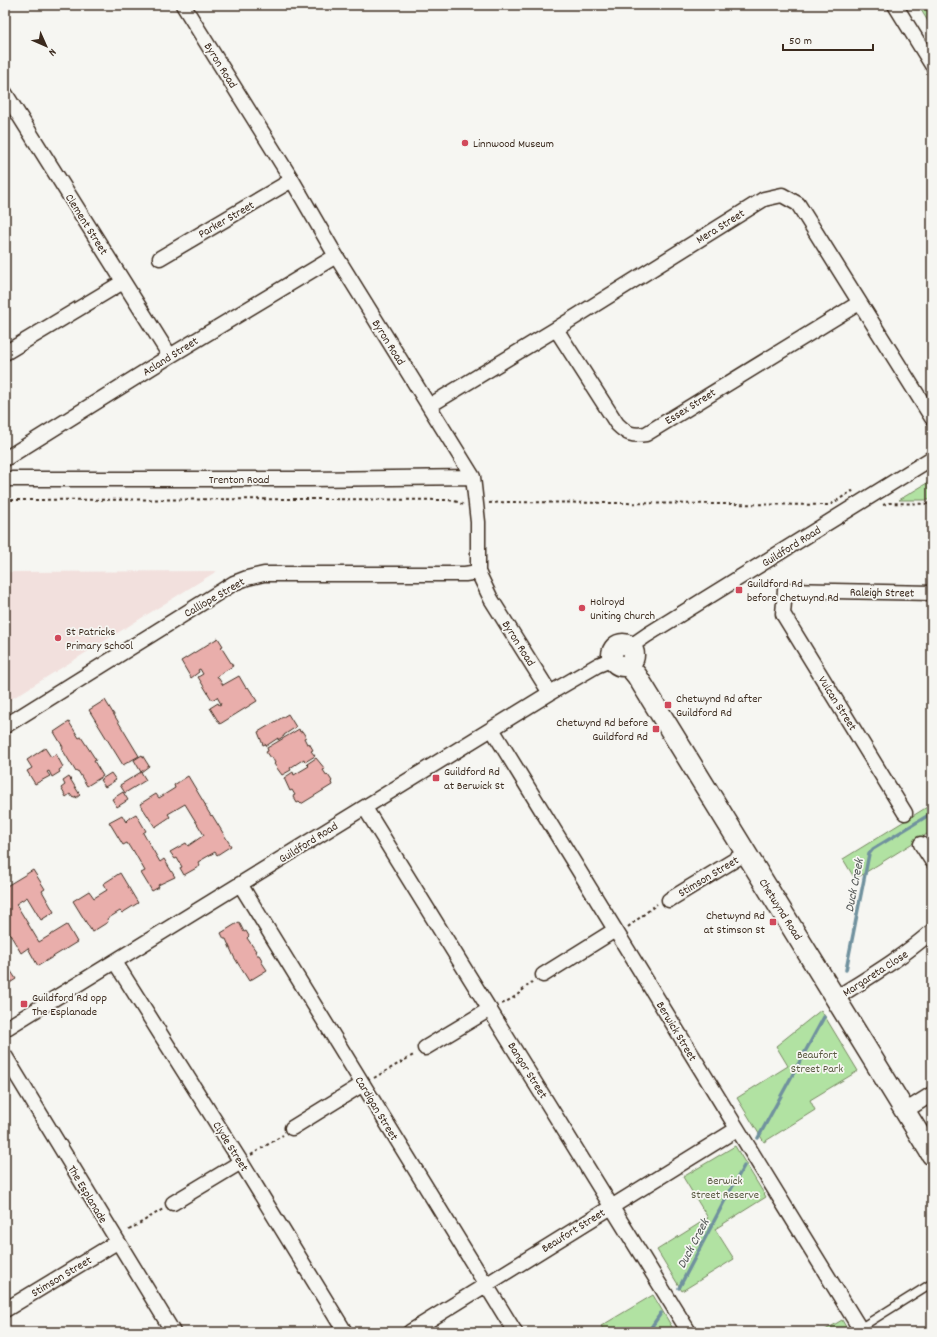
<svg xmlns="http://www.w3.org/2000/svg" width="937" height="1337" font-family="Dekko,sans-serif">
<rect width="100%" height="100%" fill="#f6f6f2"/>
<filter id="ink" filterUnits="userSpaceOnUse"><feTurbulence type="fractalNoise" baseFrequency=".025" numOctaves="2"/><feDisplacementMap in="SourceGraphic" scale="8" xChannelSelector="R" yChannelSelector="G"/><feConvolveMatrix kernelMatrix="1 2 1 2 8 2 1 2 1" color-interpolation-filters="sRGB"/></filter>
<g filter="url(#ink)">
<path fill="#f2e0dd" d="M217 571 5 703V572Z"/>
<path fill="#b1e2a2" stroke="#768660" d="M918 5H932V28Z
M932 480V500H899Z
M932 804V831L855 879 843 859Z
M821 1010 858 1071 810 1100 815 1110 764 1142 737 1098 788 1066 776 1046Z
M735 1146 766 1197 715 1229 734 1259 682 1291 657 1250 708 1218 683 1177Z
M653 1295 675 1332H605L601 1326Z
M842 1320 849 1332H822Z"/>
<g fill="none" stroke-linecap="round" stroke-linejoin="round">
<path stroke="#6f919e" stroke-width="3.5" d="M846 970 869 854 873 849 932 813
M758 1138 824 1017
M679 1288 725 1200 744 1166
M648 1332 661 1313"/>
</g>
<path fill="#e9aeab" stroke="#3b2a1e" d="M218 638 223 646 221 647 233 666 217 676 223 685 239 676 246 688 248 687 257 701 220 724 210 708 218 703 219 705 221 704 217 697 212 700 198 677 203 674 200 669 198 670 199 672 191 678 181 661Z
M105 700 139 756 123 765 89 710Z
M288 714 296 727 284 735V736L278 740V738L266 746 265 744 263 745 258 732Z
M69 722 79 738 81 737 96 760 94 761 103 776 87 786 78 771 76 772 62 749 63 747 54 732Z
M299 729 300 732 302 731 306 737 304 738 307 744 309 743 313 750 311 751 315 756 305 762 304 759 290 768 291 770 282 775 274 764 275 763 272 757 270 758 266 752 268 751 267 748Z
M45 748 51 757 56 754 63 767 59 770 60 772 52 777 49 771 47 772 50 776 35 784 27 771 32 768 27 760Z
M142 755 149 766 141 772 134 760Z
M316 758 325 769 323 770 327 776 328 775 332 781 331 782 332 785 301 804 299 802 297 803 293 796 295 795 292 790 290 791 284 778 293 772 294 775 309 766 307 764Z
M141 772 146 780 125 793 120 785Z
M111 773 116 780 105 787 100 780Z
M188 776 206 806H205L211 816 212 815 231 846 217 855 215 852 198 862 200 866 184 875 180 868 182 867 177 858 175 859 170 852 186 843 188 846 204 835 185 804 168 814 170 817 155 827 140 804 156 794 159 798 175 788 174 785Z
M69 777 80 795 76 798V796L73 798 70 794 66 797 61 788 65 785 63 781Z
M123 792 128 800 117 807 112 799Z
M136 814 146 831 143 833 160 862 164 859 175 877 158 885 159 887 152 891 141 873 145 871 133 850 132 851 127 843 123 845 109 822 122 815 126 822 129 819V818Z
M33 870 45 889 42 891 54 912 41 920 27 897 16 904 39 942 67 925 77 942 38 966 28 948 21 953 5 926V887Z
M120 873 138 903 122 913 120 911 107 919 108 922 92 932 73 901 89 891 94 898 107 890 103 884Z
M239 922 244 932 246 931 249 936 247 938 256 951H255L257 955H259L262 960 261 961 267 970 249 981 234 957 226 939H224L221 933Z
M5 962 16 979 5 986Z"/>
<g fill="none" stroke-linecap="round" stroke-linejoin="round">
<g stroke="#3b2a1e" stroke-width="10">
<path id="lane" d="M860 1328 932 1283"/>
</g>
<g stroke="#3b2a1e" stroke-width="17">
<path id="street" d="M183 5 292 180 336 256 473 477 478 522V572L491 599 550 693
M895 5 932 65
M5 93 170 356
M160 258 292 180
M556 329 617 424C627 434 632 436 646 434L859 303
M5 353 123 282
M429 406 556 329 764 199 782 195 798 204 932 418
M5 459 170 356 336 256
M5 479H310L473 477
M631 646 647 635 932 458
M5 726 234 583 247 578 264 574H465L478 572
M492 729 862 1332
M365 808 689 1332
M905 813 783 614 785 590 932 593
M921 844 932 861
M240 884 515 1332
M669 900 746 853
M115 962 241 1162 345 1332
M543 975 615 930
M836 998C869 977 903 957 932 931
M5 1029 550 693 598 665 613 659
M425 1048 490 1009
M5 1056 173 1332
M905 1111 932 1094
M292 1128 363 1084
M173 1203 241 1162
M5 1310 117 1242
M410 1332 737 1129"/>
</g>
<g stroke="#3b2a1e" stroke-width="23">
<path id="secondary" d="M612 655a11 11 0 1 1 22 0a11 11 0 1 1-22 0Z
M628 665 637 676 932 1155"/>
</g>
<path stroke="#3b2a1e" stroke-width="2" stroke-dasharray="3 3" stroke-linecap="butt" d="M5 500 319 499 449 500 458 502 463 505
M489 503 508 502 830 505 852 491 853 492
M883 505 889 503 932 504
M628 927 657 904
M502 1004 516 996 532 982
M374 1078 415 1054
M251 1155 283 1135
M129 1230 163 1209"/>
<use href="#lane" stroke="#f6f6f2" stroke-width="7"/>
<use href="#street" stroke="#f6f6f2" stroke-width="14"/>
<use href="#secondary" stroke="#f6f6f2" stroke-width="20"/>
</g>
</g>
<g fill="#d1495b" stroke="#f6f6f2" stroke-width="1.5">
<circle cx="465" cy="143" r="4"/>
<rect x="735" y="586" width="8" height="8" rx="2"/>
<circle cx="582" cy="608" r="4"/>
<circle cx="58" cy="638" r="4"/>
<rect x="664" y="701" width="8" height="8" rx="2"/>
<rect x="652" y="725" width="8" height="8" rx="2"/>
<rect x="432" y="774" width="8" height="8" rx="2"/>
<rect x="769" y="918" width="8" height="8" rx="2"/>
<rect x="20" y="1000" width="8" height="8" rx="2"/>
</g>
<g text-anchor="middle" stroke-width="3.5" stroke-linejoin="round" paint-order="stroke">
<g font-size="12" fill="#3b2a1e" stroke="#f6f6f2">
<text transform="translate(221 65) rotate(58)" y="4">Byron Road</text>
<text transform="translate(226 219) rotate(-30)" y="4">Parker Street</text>
<text transform="translate(87 224) rotate(58)" y="4">Clement Street</text>
<text transform="translate(720 226) rotate(-32)" y="4">Mera Street</text>
<text transform="translate(389 342) rotate(58)" y="4">Byron Road</text>
<text transform="translate(170 356) rotate(-32)" y="4">Acland Street</text>
<text transform="translate(690 406) rotate(-32)" y="4">Essex Street</text>
<text x="239" y="483">Trenton Road</text>
<text transform="translate(791 546) rotate(-32)" y="4">Guildford Road</text>
<text transform="translate(882 592) rotate(1)" y="4">Raleigh Street</text>
<text transform="translate(214 597) rotate(-30)" y="4">Calliope Street</text>
<text transform="translate(519 643) rotate(58)" y="4">Byron Road</text>
<text transform="translate(838 703) rotate(58)" y="4">Vulcan Street</text>
<text transform="translate(308 842) rotate(-32)" y="4">Guildford Road</text>
<text transform="translate(708 876) rotate(-31)" y="4">Stimson Street</text>
<text transform="translate(781 909) rotate(58)" y="4">Chetwynd Road</text>
<text transform="translate(875 973) rotate(-33)" y="4">Margareta Close</text>
<text transform="translate(677 1031) rotate(59)" y="4">Berwick Street</text>
<text transform="translate(528 1070) rotate(58)" y="4">Bangor Street</text>
<text transform="translate(377 1108) rotate(59)" y="4">Cardigan Street</text>
<text transform="translate(231 1146) rotate(58)" y="4">Clyde Street</text>
<text transform="translate(88 1194) rotate(59)" y="4">The Esplanade</text>
<text transform="translate(573 1230) rotate(-32)" y="4">Beaufort Street</text>
<text transform="translate(61 1276) rotate(-31)" y="4">Stimson Street</text>
</g>
<g font-size="12" fill="#3b2a1e" stroke="#f6f6f2" text-anchor="start">
<text x="473" y="147">Linnwood Museum</text>
<text x="747" y="587">Guildford Rd<tspan x="747" dy="14">before Chetwynd Rd</tspan></text>
<text x="590" y="605">Holroyd<tspan x="590" dy="14">Uniting Church</tspan></text>
<text x="66" y="635">St Patricks<tspan x="66" dy="14">Primary School</tspan></text>
<text x="676" y="702">Chetwynd Rd after<tspan x="676" dy="14">Guildford Rd</tspan></text>
<text x="648" y="726" text-anchor="end">Chetwynd Rd before<tspan x="648" dy="14">Guildford Rd</tspan></text>
<text x="444" y="775">Guildford Rd<tspan x="444" dy="14">at Berwick St</tspan></text>
<text x="765" y="919" text-anchor="end">Chetwynd Rd<tspan x="765" dy="14">at Stimson St</tspan></text>
<text x="32" y="1001">Guildford Rd opp<tspan x="32" dy="14">The Esplanade</tspan></text>
</g>
<g font-size="12" fill="#58583f" stroke="#f6f6f2">
<text x="817" y="1058">Beaufort<tspan x="817" dy="14">Street Park</tspan></text>
<text x="725" y="1184">Berwick<tspan x="725" dy="14">Street Reserve</tspan></text>
</g>
<g font-size="13" font-style="italic" fill="#515554" stroke="#f6f6f2">
<text transform="translate(853 885) rotate(-79)" y="5">Duck Creek</text>
<text transform="translate(692 1243) rotate(-62)" y="5">Duck Creek</text>
</g>
</g>
<rect width="937" height="1337" fill="none" stroke="#f6f6f2" stroke-width="20"/>
<rect x="10" y="10" width="917" height="1317" fill="none" stroke="#3b2a1e" stroke-width="1.5" filter="url(#ink)"/>
<g transform="translate(46 46) rotate(135)" stroke="#f6f6f2" stroke-width="3" paint-order="stroke">
<path d="M0-3L7 15L0 10L-7 15Z" fill="#3b2a1e"/>
<text y="-6" font-size="11" font-weight="bold" text-anchor="middle" fill="#3b2a1e">N</text>
</g>
<path d="M783 44v6h90v-6" fill="none" stroke="#3b2a1e" stroke-width="2"/>
<text x="789" y="44" font-size="12" fill="#3b2a1e" stroke="#f6f6f2" stroke-width="3" paint-order="stroke">50 m</text>
</svg>
